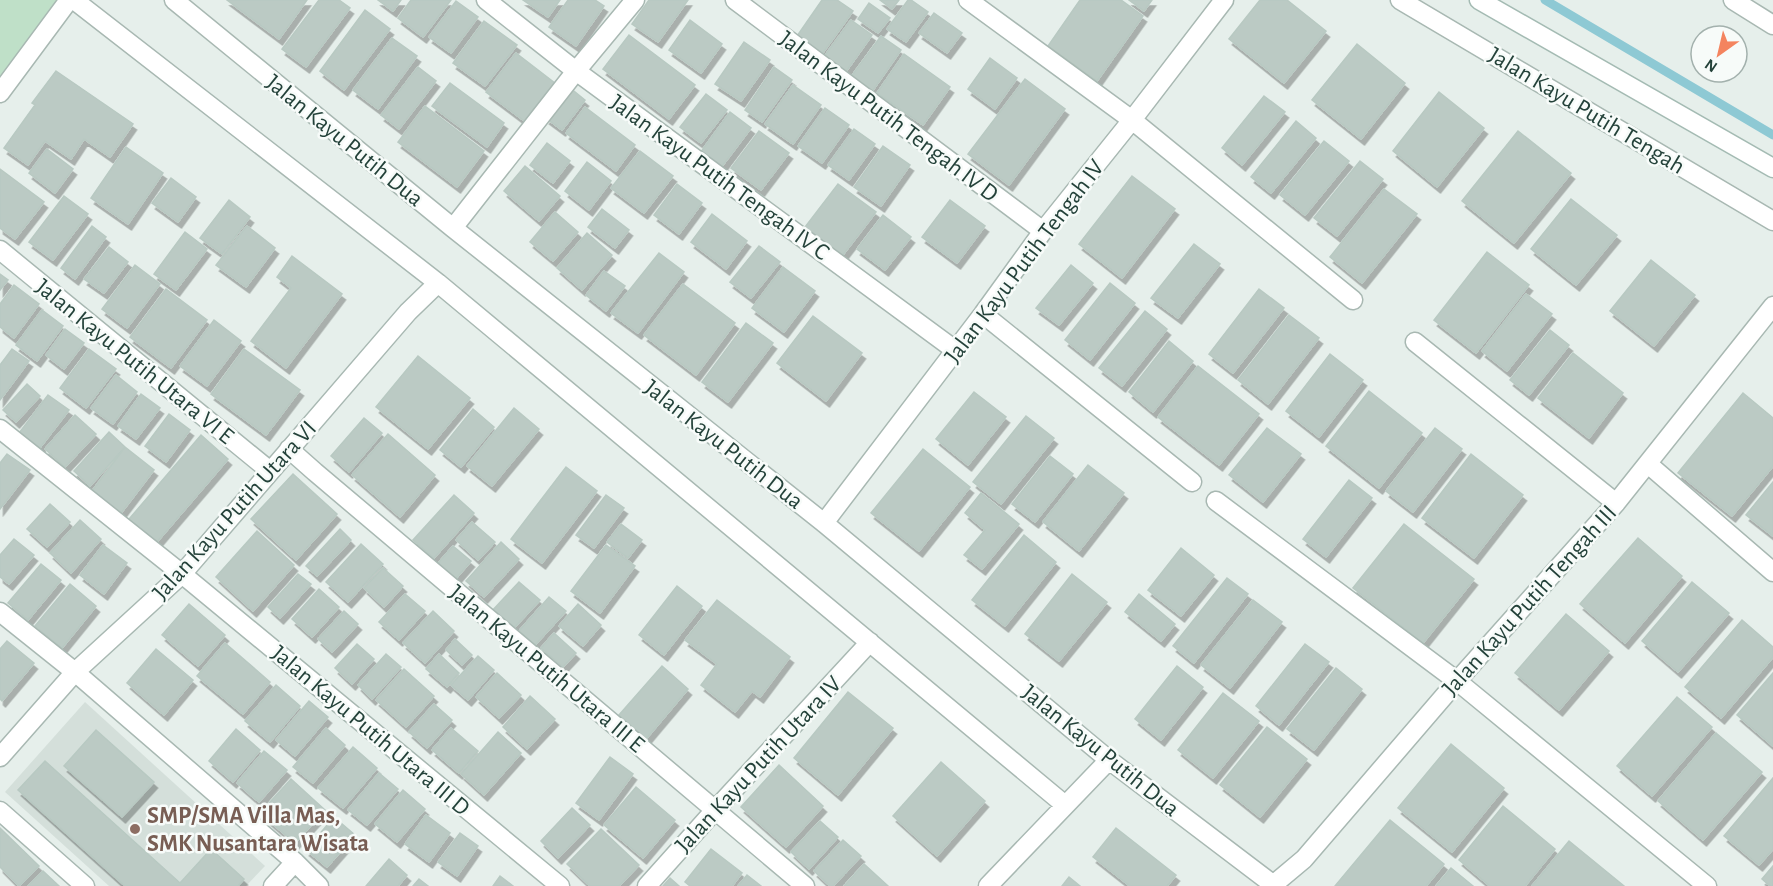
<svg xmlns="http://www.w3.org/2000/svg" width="1773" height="886" font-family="'Alegreya Sans',sans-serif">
<defs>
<filter id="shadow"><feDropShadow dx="3.5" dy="6" stdDeviation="0" flood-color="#0004"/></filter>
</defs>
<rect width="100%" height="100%" fill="#e6efeb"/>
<path fill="#d4dfda" d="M85 702 265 866 246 886H109L5 792Z"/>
<path fill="#bfe0c8" d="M0 0H69L0 93Z"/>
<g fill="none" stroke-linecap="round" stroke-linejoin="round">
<path stroke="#8ec9d4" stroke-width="9" d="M1545 0 1773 135"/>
</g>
<path fill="#bbcac4" stroke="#b8c9c2" stroke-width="1.5" filter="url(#shadow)" d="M227 0H307L279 39Z
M319 0H339L350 8 306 67 282 49Z
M378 0H401L393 11Z
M411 0H451L423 37 398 18Z
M523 0H560L548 17Z
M568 0H595L604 6 576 46 549 27Z
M649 0H688L658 42 632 24Z
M822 0H837L853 11 822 54 797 36Z
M880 0H899L892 9Z
M908 0H911L928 12 906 42 887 29Z
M1080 0H1121L1143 16 1097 81 1048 46Z
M1129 0H1152L1144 11Z
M1260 0H1287L1326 31 1284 83 1229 39Z
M456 1 478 17 451 53 429 37Z
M869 3 890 18 878 33 858 19Z
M365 10 390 29 344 90 320 71Z
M934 13 962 33 947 53 919 33Z
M690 20 722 44 701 73 669 50Z
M851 20 872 35 845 73 823 58Z
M484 21 517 45 485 86 453 63Z
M629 35 695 85 669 119 603 69Z
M881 36 901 50 871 93 850 78Z
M392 38 417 56 378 109 353 90Z
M744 42 770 60 741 101 715 84Z
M1357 44 1405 83 1361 139 1312 100Z
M516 53 556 84 527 123 486 92Z
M904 54 950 87 923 125 877 93Z
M990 58 1017 78 995 109 968 89Z
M418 67 436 81 399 129 381 115Z
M774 67 792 80 762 122 745 110Z
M56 71 133 124 110 157 84 139 71 159 45 141 28 165 4 148 35 105 32 103Z
M1025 79 1065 109 1009 185 968 154Z
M450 83 504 123 487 147 432 106Z
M793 85 821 105 793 144 765 124Z
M569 87 585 100 562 130 546 118Z
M1439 92 1484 128 1437 187 1393 151Z
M706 94 727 110 701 143 680 127Z
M1264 96 1285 112 1242 165 1222 148Z
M425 106 484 151 457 187 398 142Z
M585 107 635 145 616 171 566 133Z
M825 108 849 125 822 163 798 146Z
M730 112 751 128 720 169 700 153Z
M1296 121 1316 138 1271 193 1251 177Z
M854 129 875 144 849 180 828 165Z
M759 131 789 153 761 190 731 168Z
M1518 131 1571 173 1514 243 1462 201Z
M1324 141 1349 161 1305 215 1280 195Z
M547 143 570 161 553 183 530 165Z
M883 146 910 165 881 206 854 187Z
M126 147 163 173 128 224 91 198Z
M47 149 73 169 55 193 29 173Z
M640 151 673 176 644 213 611 188Z
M1360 161 1383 179 1337 236 1314 218Z
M587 162 611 181 589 210 565 191Z
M525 166 560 196 539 221 504 191Z
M0 169 44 202 15 239 0 228Z
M1132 176 1175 209 1122 278 1079 244Z
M171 178 196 197 178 222 152 203Z
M677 184 702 203 679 234 654 215Z
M838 184 876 212 842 256 805 227Z
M1384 189 1417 214 1362 283 1330 257Z
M64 196 88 214 53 260 29 242Z
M1571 199 1617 235 1576 285 1531 249Z
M229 200 250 217 222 254 200 238Z
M950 200 985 226 957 263 922 237Z
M602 209 629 230 615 248 588 227Z
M555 212 578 232 553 261 530 242Z
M712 214 747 241 726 269 691 242Z
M883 215 911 237 885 270 857 249Z
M92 226 106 237 75 279 61 268Z
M247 226 275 248 246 287 216 265Z
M185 232 207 249 176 290 154 274Z
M587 233 612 255 582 290 557 268Z
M1194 244 1220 264 1178 318 1151 298Z
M759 246 780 262 751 298 730 282Z
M109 247 128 262 104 293 84 279Z
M1487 252 1529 285 1476 353 1434 320Z
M659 253 684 272 638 333 611 313Z
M292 256 342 294 286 368 251 341 291 288 277 277Z
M1651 260 1695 295 1654 346 1610 311Z
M135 265 160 284 127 328 102 309Z
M1071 265 1093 283 1059 325 1036 308Z
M783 267 815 291 784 332 752 308Z
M604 271 625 286 606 311 586 295Z
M0 274 8 280 0 290Z
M1110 283 1135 303 1090 360 1065 340Z
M683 284 735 323 696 375 644 335Z
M14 285 39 304 14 338 0 327V304Z
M166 289 207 320 171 368 130 337Z
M1259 289 1284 308 1233 373 1209 354Z
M1526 294 1552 314 1507 371 1482 351Z
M42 310 63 326 37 361 16 345Z
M1145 311 1167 329 1122 386 1099 368Z
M1289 315 1319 338 1268 404 1238 380Z
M813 316 862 353 826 401 777 363Z
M214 320 241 341 207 386 180 366Z
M746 323 773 343 728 402 702 382Z
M65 329 84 343 64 369 46 355Z
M1550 330 1569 345 1529 395 1510 380Z
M1169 341 1193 361 1153 412 1129 392Z
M12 349 29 361 0 400V365Z
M89 349 116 369 86 408 60 388Z
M244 349 300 390 266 435 211 394Z
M1573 353 1623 393 1589 438 1538 398Z
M1330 354 1363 380 1319 437 1286 411Z
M418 356 470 398 428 449 376 407Z
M1198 366 1259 414 1219 465 1158 417Z
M116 375 137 392 113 424 91 408Z
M27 384 40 396 16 422 3 410Z
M1369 391 1422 433 1379 488 1326 446Z
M974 392 1006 417 968 465 936 439Z
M1743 393 1773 418V466L1732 516 1678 473Z
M141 394 160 408 136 439 118 426Z
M48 395 69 410 39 449 19 433Z
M514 408 539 429 492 486 467 466Z
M473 409 494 427 461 467 440 450Z
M169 414 190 430 166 462 145 446Z
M75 415 96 434 65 467 45 449Z
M1026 416 1054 438 1001 504 973 482Z
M364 418 382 433 349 472 331 456Z
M1267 428 1301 454 1263 502 1229 475Z
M1435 428 1462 449 1413 512 1386 491Z
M109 432 125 447 90 486 74 471Z
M388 434 435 475 400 517 352 475Z
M201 435 228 459 151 549 124 525Z
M125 447 154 470 118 517 89 495Z
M923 449 970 487 919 551 871 513Z
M7 454 30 470 0 509V463Z
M1471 454 1523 495 1474 558 1422 518Z
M1050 456 1073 474 1035 522 1012 504Z
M1088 465 1124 493 1079 551 1043 522Z
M566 467 597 491 542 563 511 539Z
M293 474 337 514 296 560 251 519Z
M1349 480 1372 498 1326 557 1303 539Z
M1773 482V536L1746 515Z
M981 493 1019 524 982 569 964 555 985 530 965 513Z
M454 495 474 513 434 558 413 540Z
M606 495 624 508 594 548 576 535Z
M50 504 70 522 47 547 27 529Z
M80 520 101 539 71 573 50 553Z
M472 522 495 542 478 560 456 540Z
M621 524 642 540 628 558 607 542Z
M1404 524 1474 579 1423 643 1353 588Z
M340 529 351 540 317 576 306 566Z
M257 531 294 565 253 611 216 577Z
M1024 535 1056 562 1005 626 972 600Z
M1638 538 1682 576 1625 643 1580 604Z
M14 539 34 555 9 584 0 577V555Z
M501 542 519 559 484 597 466 581Z
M361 544 383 564 348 602 326 582Z
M103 545 127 563 104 594 80 575Z
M606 545 635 566 600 613 571 591Z
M453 546 471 561 452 583 434 568Z
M1181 548 1214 575 1181 616 1148 590Z
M41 564 61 580 28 620 8 603Z
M383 568 403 586 384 607 364 588Z
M298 574 311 584 280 618 268 607Z
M1072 574 1107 602 1059 661 1025 634Z
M1227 578 1248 594 1194 663 1173 646Z
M519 582 540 600 512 630 491 612Z
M1692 582 1729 613 1678 672 1642 641Z
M70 584 96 606 62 648 35 626Z
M677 586 702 606 664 655 639 635Z
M319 589 339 607 312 637 292 619Z
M405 594 425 611 399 640 379 622Z
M1139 594 1175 624 1161 641 1125 612Z
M549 597 566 611 535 645 519 631Z
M717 600 790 657 760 697 752 691 735 712 701 685 717 664 685 640Z
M1253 600 1282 622 1230 688 1201 665Z
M189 604 225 635 198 666 162 635Z
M578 604 601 625 583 646 559 626Z
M344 611 358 624 332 652 318 639Z
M433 611 454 631 425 663 403 643Z
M1566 614 1609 651 1559 710 1515 673Z
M1742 620 1773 647V657L1721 718 1685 687Z
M554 633 576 653 563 667 541 648Z
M455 639 472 655 462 665 446 650Z
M7 641 34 663 2 701 0 699V649Z
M225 643 270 682 243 714 197 676Z
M357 644 374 659 352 684 335 668Z
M1305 644 1329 662 1279 725 1256 706Z
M156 649 193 680 164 715 127 683Z
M386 654 401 667 372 699 358 685Z
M439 654 459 673 447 687 426 669Z
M478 656 494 670 468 700 451 685Z
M662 666 688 689 646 739 619 715Z
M1177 666 1203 687 1161 740 1135 719Z
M1336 668 1362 689 1314 750 1287 729Z
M404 669 434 696 406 727 376 700Z
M497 673 521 695 499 718 476 697Z
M1773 673V746L1737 715Z
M276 685 300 706 270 742 245 721Z
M848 692 893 728 838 795 794 758Z
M1223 693 1259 721 1213 778 1178 750Z
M530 696 555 719 527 749 503 727Z
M1677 697 1712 727 1652 796 1617 766Z
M309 701 328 717 295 756 276 740Z
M434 704 452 720 427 748 409 732Z
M1267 727 1307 759 1260 817 1220 785Z
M326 728 345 745 313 783 293 767Z
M451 728 478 751 459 773 432 750Z
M236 729 260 750 233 782 209 761Z
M96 730 154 782 122 817 64 766Z
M498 732 521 753 484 795 461 774Z
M1716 733 1762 772 1703 840 1658 801Z
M1451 744 1504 788 1452 852 1398 808Z
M353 747 377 768 343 808 318 788Z
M264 751 287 770 259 802 237 783Z
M610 757 633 774 599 820 576 803Z
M45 761 180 883 211 849 244 879 238 886H125L18 790Z
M941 762 985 801 937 856 893 816Z
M779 765 823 806 786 847 741 807Z
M379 773 398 789 367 825 348 810Z
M1773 778V849L1759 865 1724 836Z
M291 779 325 810 295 843 260 813Z
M636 787 675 820 643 858 604 825Z
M403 790 425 809 397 842 375 824Z
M1503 806 1555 849 1525 886H1490L1459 860Z
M572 808 590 825 558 858 541 841Z
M426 815 450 833 429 862 405 844Z
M334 817 355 835 327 867 306 850Z
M1390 820 1444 864 1426 886H1335Z
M820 821 838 837 809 869 791 852Z
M0 828 39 866 19 886 0 867Z
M1116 828 1176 875 1167 886H1130L1093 857Z
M601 829 639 865 619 886H590L567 864Z
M460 833 478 846 457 876 438 862Z
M843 840 861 856 833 886H830L814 871Z
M1569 841 1624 886H1532Z
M711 849 742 873 732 886H690L685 882Z
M389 859 407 875 398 886H366Z
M864 864 888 886H844Z
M1773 866V886H1770L1762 879Z
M1451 868 1473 886H1436Z
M43 871 59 886H28Z
M747 875 761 886H738Z
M500 876 513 886H493Z
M1069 877 1080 886H1062Z
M670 878 679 886H663Z
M419 879 428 886H413Z"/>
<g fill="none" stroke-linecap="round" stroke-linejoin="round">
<g stroke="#a8b8b2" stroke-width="21">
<path id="street" d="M74 0 438 283 1065 805
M174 0 453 228 824 523 1109 760 1275 886
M486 0 576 71 955 350
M735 0 1043 231
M968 0 1132 120 1353 300
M1400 0 1773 221
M1733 0 1773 25
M0 93 69 0
M453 228 576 71 635 0
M0 250 270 471
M983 314 1192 482
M1415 342 1616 503
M0 429 182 574 560 886
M289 449 315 472 805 886
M1648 464 1773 572
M1216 501 1457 681 1707 886
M824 523 983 314 1043 231 1132 120 1224 0
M0 612 75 672 295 862 319 886
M0 757 75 672 182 574 408 312 438 283
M0 811 85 886
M1273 885 1304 859 1457 681 1616 503 1773 306
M273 886 295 862
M647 886 715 810 870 642
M988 886 1109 760"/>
</g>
<g stroke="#a4bbb3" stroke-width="21">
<path id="secondary" d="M1479 0 1773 168"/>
</g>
<use href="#street" stroke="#fff" stroke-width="18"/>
<use href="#secondary" stroke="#fff" stroke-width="18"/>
</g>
<circle fill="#8d6e63" stroke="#f7fbf9" stroke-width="2" cx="135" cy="829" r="6"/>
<g text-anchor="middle" stroke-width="5" stroke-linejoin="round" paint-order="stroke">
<g font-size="24" fill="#24423a" stroke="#f7fbf9">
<text transform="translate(1587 110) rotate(31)" y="8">Jalan Kayu Putih Tengah</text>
<text transform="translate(889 116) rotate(37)" y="8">Jalan Kayu Putih Tengah IV D</text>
<text transform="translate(345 140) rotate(39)" y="8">Jalan Kayu Putih Dua</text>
<text transform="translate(720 177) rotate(36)" y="8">Jalan Kayu Putih Tengah IV C</text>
<text transform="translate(1024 261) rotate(-53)" y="8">Jalan Kayu Putih Tengah IV</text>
<text transform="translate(135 361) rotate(39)" y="8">Jalan Kayu Putih Utara VI E</text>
<text transform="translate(724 444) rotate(38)" y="8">Jalan Kayu Putih Dua</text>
<text transform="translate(234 510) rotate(-48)" y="8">Jalan Kayu Putih Utara VI</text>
<text transform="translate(1529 600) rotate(-48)" y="8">Jalan Kayu Putih Tengah III</text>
<text transform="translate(547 668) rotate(40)" y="8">Jalan Kayu Putih Utara III E</text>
<text transform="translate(371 730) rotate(40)" y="8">Jalan Kayu Putih Utara III D</text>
<text transform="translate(1101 750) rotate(39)" y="8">Jalan Kayu Putih Dua</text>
<text transform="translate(758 764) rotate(-47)" y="8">Jalan Kayu Putih Utara IV</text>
</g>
<g font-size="24" font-weight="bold" fill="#785e54" stroke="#f7fbf9" text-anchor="start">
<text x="147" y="823">SMP/SMA Villa Mas,<tspan x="147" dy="28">SMK Nusantara Wisata</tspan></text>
</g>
</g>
<g transform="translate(1719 54) rotate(214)"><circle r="28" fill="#f7fbf9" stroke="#a3b1ad" stroke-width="1.5"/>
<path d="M0-4.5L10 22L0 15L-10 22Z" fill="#f4845f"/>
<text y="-9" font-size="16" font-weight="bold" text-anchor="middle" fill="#24423a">N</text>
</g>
</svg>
